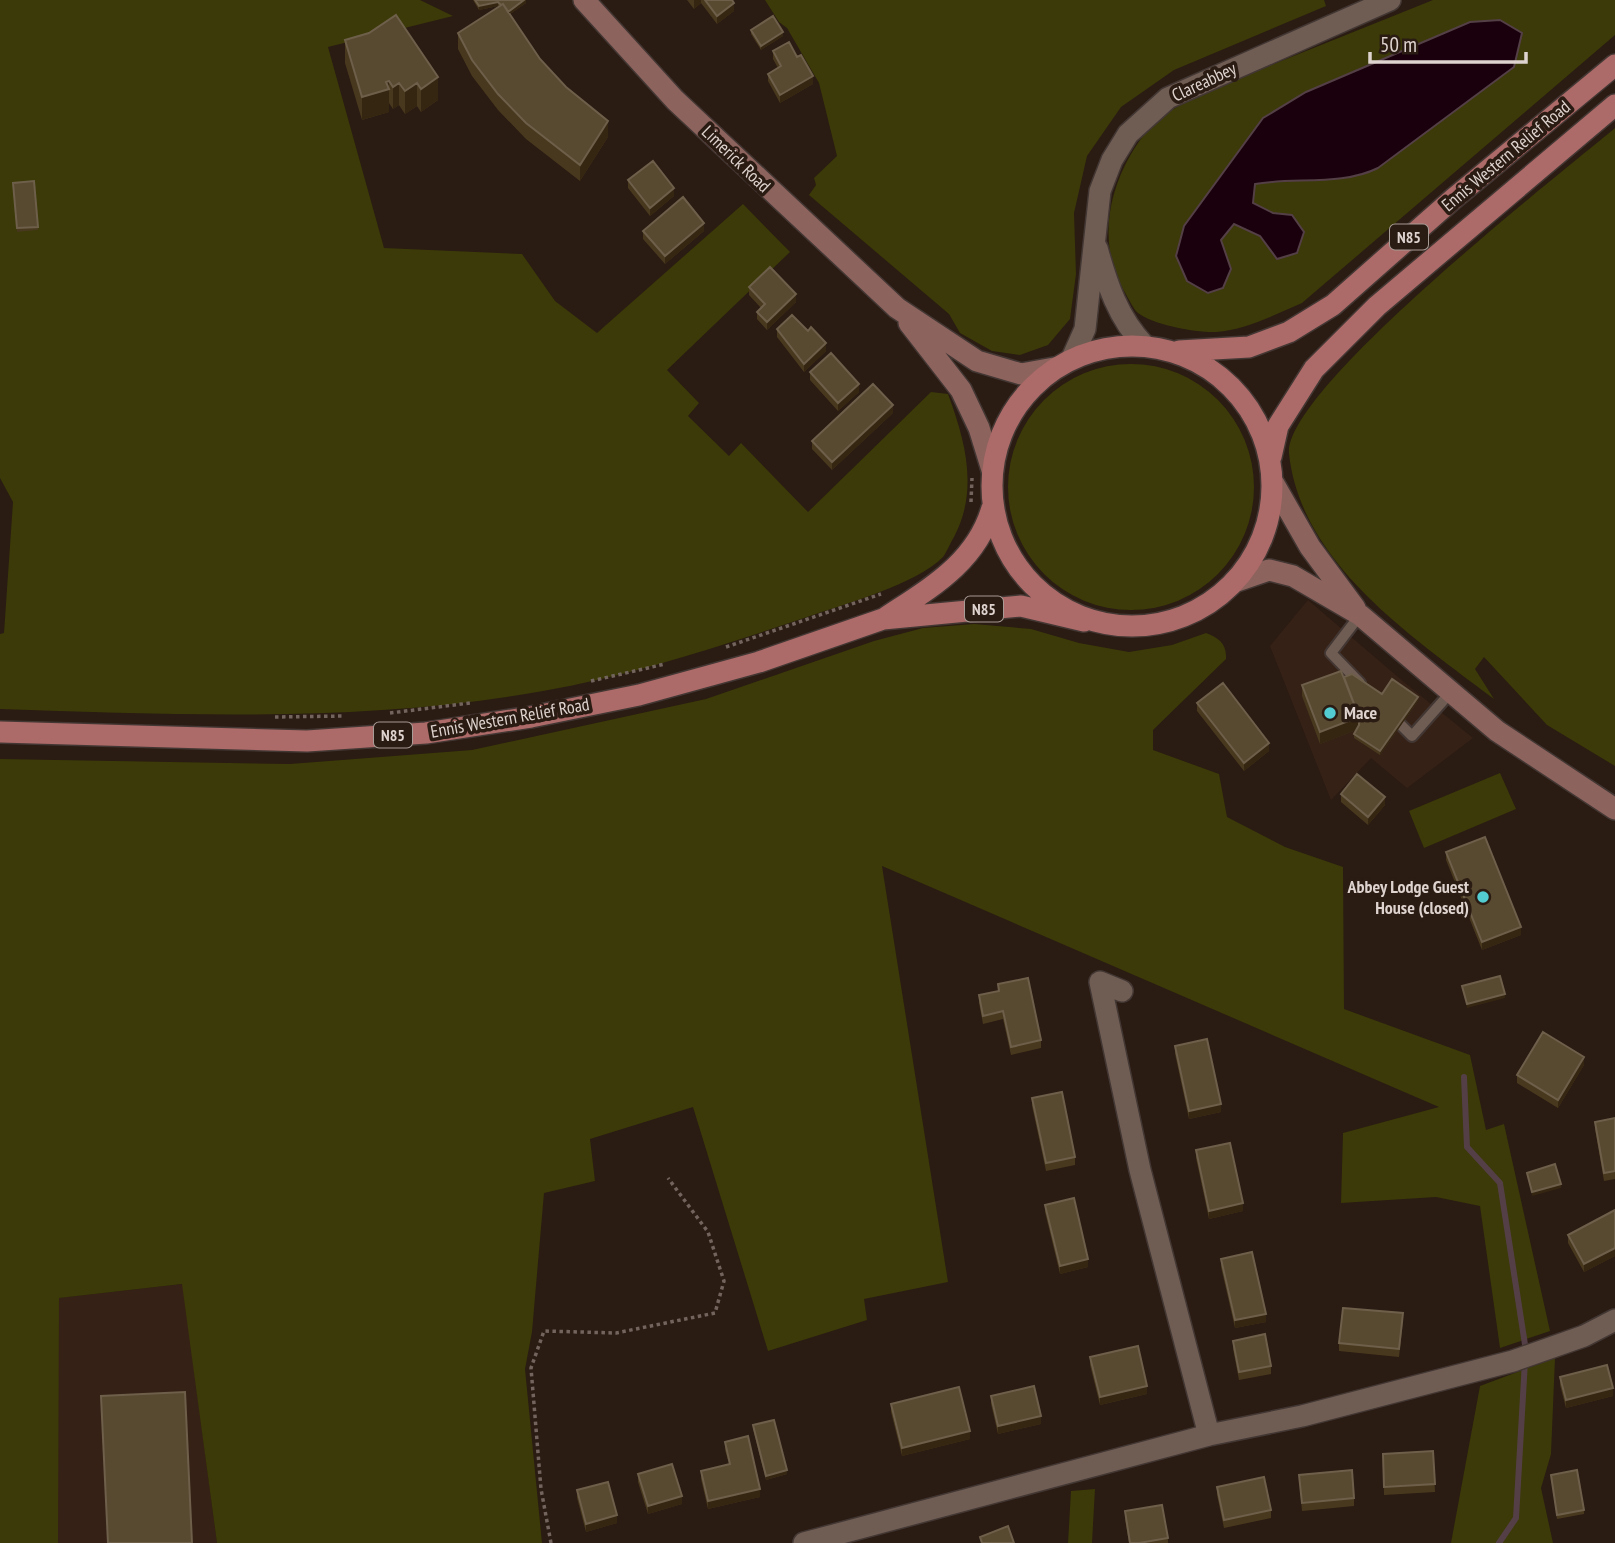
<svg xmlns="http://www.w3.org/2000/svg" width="1615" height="1543" font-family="'PT Sans Narrow',sans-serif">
<rect width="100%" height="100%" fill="#2a1b13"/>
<path fill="#362116" d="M1308 600 1405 683 1473 738 1407 788 1371 758 1331 800 1270 646Z
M183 1284 217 1543H58V1298Z"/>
<path fill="#3b3a08" d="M0 0H420L453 16 328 47 384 248 522 254 555 301 597 333 743 204 790 252 667 370 699 403 688 416 729 456 741 443 808 512 931 392 948 394C965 440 979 490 954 537 950 543 947 552 943 557 917 584 844 604 807 617 721 646 633 675 543 691 364 723 181 715 0 709V634L4 633 13 502 0 478Z
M765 0H1324L1326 6 1174 70 1121 107 1087 156 1074 213 1076 274 1070 319 1048 345 1020 355 992 351 960 333 949 314 809 195 816 185 814 178 837 156 819 83 787 28 779 22Z
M1433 0H1615V35L1302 303C1274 315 1246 330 1216 332 1198 333 1153 325 1138 313 1133 309 1128 297 1124 291 1094 240 1111 175 1147 131 1162 112 1192 99 1214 88Z
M1615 128V766L1547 725 1484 657 1475 669 1494 699C1414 638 1301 564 1289 454 1283 390 1559 175 1615 128Z
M1008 487a123 123 0 1 1 246 0a123 123 0 1 1-246 0Z
M974 624 1031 629 1079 643 1129 652 1172 645 1206 633C1219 638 1227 644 1226 659L1153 730V750L1219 774 1227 817 1285 847 1343 867 1344 1009 1470 1055 1486 1130 1504 1124 1550 1331 1500 1348 1480 1206 1436 1197 1341 1203 1343 1133 1439 1107 882 866 948 1282 864 1299 867 1320 768 1351 693 1107 590 1139 595 1181 544 1193 532 1332 525 1369 542 1543H217L182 1284 59 1298 58 1543H0V759L290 764 472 750 706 699 874 641 923 628Z
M1500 773 1516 809 1424 848 1409 811Z
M1555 1358 1551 1454 1541 1488 1553 1543H1451L1480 1386Z
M1095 1489 1092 1543H1068L1071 1491Z"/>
<path fill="#19000c" stroke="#543f46" stroke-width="2" d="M1500 20 1522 33 1514 67 1378 168C1342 186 1295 177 1255 184L1253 203 1273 213 1292 215 1304 232 1297 253 1277 259 1260 236 1234 224 1221 240 1231 269 1223 288 1208 293 1187 281 1176 256 1184 226 1263 118 1306 92 1470 22Z"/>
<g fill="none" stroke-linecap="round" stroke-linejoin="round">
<path stroke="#543f46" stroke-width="6" d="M1464 1077 1467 1147 1500 1183 1526 1351
M1499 1543 1516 1518 1525 1361"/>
<g stroke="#433733" stroke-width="14">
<path id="service" d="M1360 615 1331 653 1360 683
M1391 715 1412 736 1451 692"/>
</g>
<g stroke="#433733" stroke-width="24">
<path id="minor" d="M1097 248C1107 284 1118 318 1144 345
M1073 356 1085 329 1100 191 1112 160 1128 134 1168 98 1390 0
M1122 991 1100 982 1140 1170 1209 1435
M804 1543 1209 1435 1302 1416 1513 1361 1584 1336 1615 1320"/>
</g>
<g stroke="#433733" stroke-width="24">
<path id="secondary" d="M584 0 675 100 897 308 977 361 1021 374 1054 368
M909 323 961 390 979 428 992 470
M1274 484 1310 547 1355 608
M1234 582 1269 570 1293 576 1360 615 1497 731 1615 809"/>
</g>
<g stroke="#433733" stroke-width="24">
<path id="primary" d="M992 486a140 140 0 1 1 280 0a140 140 0 1 1-280 0Z
M1179 351 1249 347 1289 332 1333 305 1453 199 1615 65
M1271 457 1278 426 1314 369 1377 306 1615 105
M885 618C930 588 976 563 992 508
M0 732 307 741 426 733 531 717 639 695 759 662 883 619 1021 606 1084 621"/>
</g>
<path stroke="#73655e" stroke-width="3.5" stroke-dasharray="3.5 3.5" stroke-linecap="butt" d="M971 502 972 478
M726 647 881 594
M591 681 665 664
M390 713 470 703
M275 717 344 716
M551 1543 541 1489 531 1368 544 1331 616 1333 715 1313 724 1281 708 1232 668 1178"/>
<use href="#service" stroke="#6f5d54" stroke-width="10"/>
<use href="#minor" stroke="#6f5d54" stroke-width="21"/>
<use href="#secondary" stroke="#8d635e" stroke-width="21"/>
<use href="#primary" stroke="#ac6a68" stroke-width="21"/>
</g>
<path fill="#48391e" d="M473 0H526V3L510 14 540 59 608 137 580 181 526 139 498 110 472 76 458 49V33L499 7 498 6 479 10Z
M687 0H732L734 11 717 24 701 3 694 9Z
M751 30 783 36 761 50 751 34Z
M369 33 438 100 421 112 417 106 405 114 399 105 393 109 389 103V112L362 120 345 63V40Z
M773 51 797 57 813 84 780 103 768 81V74L778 68 773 59Z
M628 180 674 196 650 216 628 188Z
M34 181 38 230 17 232 13 183Z
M643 231H704L665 264 643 239Z
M749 287 796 302 767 330 757 319V312L761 308 749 295Z
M777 329 826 351 804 372 777 337Z
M810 372 859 392 838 411 810 380Z
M893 413 832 470 812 449V441Z
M1344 677 1382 694 1418 701 1380 755 1354 738V734L1356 730 1320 744 1302 696V685Z
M1197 703 1269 751 1244 771 1197 711Z
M1341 794 1385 805 1368 825 1341 802Z
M1446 852 1521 935 1482 950 1446 860Z
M998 984 1041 1040V1048L1011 1055 1003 1019 983 1024 979 1003V995L998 991Z
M1175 1046 1221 1112 1189 1119 1175 1054Z
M1584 1065 1558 1108 1517 1083V1075Z
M1032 1098 1075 1157V1165L1046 1171 1032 1106Z
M1615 1118V1179L1604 1181 1595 1129V1122Z
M1196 1150 1243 1211 1209 1219 1196 1158Z
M1045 1205 1088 1267 1060 1274 1045 1212Z
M1615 1210V1256L1584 1272 1568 1243V1235Z
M1221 1259 1266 1322 1235 1328 1221 1267Z
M1403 1321 1399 1357 1339 1351V1343Z
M1233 1341 1271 1366V1374L1239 1380 1233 1349Z
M1090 1357 1147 1394 1100 1405 1090 1365Z
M1560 1377 1613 1396 1566 1408 1560 1385Z
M101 1396 192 1543H108Z
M991 1396 1041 1424 998 1434 991 1404Z
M891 1404 970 1439 902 1456 891 1412Z
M753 1425 787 1474 766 1480 753 1429Z
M725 1442 760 1497 708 1509 701 1479V1471L729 1464 725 1450Z
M1433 1451 1435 1492 1384 1495 1383 1454Z
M638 1474 682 1504 648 1514 638 1482Z
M1299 1475 1354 1498V1506L1302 1511Z
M1551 1475 1584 1510V1514L1557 1519Z
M1217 1487 1271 1510V1518L1224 1528 1217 1495Z
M577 1490 617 1523 586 1532 577 1498Z
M1125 1511 1168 1538V1543H1129L1125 1519Z"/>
<path fill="#352612" d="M524 0H526V3L506 17V13Z
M694 0H701V3L694 9Z
M498 2V6L479 10V6Z
M734 3V11L717 24V16Z
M783 32V36L761 50V46Z
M813 76V84L780 103V95Z
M438 77V100L421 112V89Z
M389 81V112L362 120V97Z
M399 83V105L393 109V87Z
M417 83V106L405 114V91Z
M608 121V137L580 181V165Z
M674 188V196L650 216V208Z
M704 223V231L665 264V256Z
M796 294V302L767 330V322Z
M826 343V351L804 372V364Z
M859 384V392L838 411V403Z
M893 405V413L832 470V462Z
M1418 697V701L1380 755V751Z
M1359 717V729L1320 744V732Z
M1269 743V751L1244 771V763Z
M1385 797V805L1368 825V817Z
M1521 927V935L1482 950V942Z
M1505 994V998L1467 1008V1004Z
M1584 1057V1065L1558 1108V1100Z
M1221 1104V1112L1189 1119V1111Z
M1561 1184V1188L1532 1196V1192Z
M1243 1203V1211L1209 1219V1211Z
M1615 1248V1256L1584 1272V1264Z
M1088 1259V1267L1060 1274V1266Z
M1266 1314V1322L1235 1328V1320Z
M1147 1386V1394L1100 1405V1397Z
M1613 1388V1396L1566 1408V1400Z
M1041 1416V1424L998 1434V1426Z
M970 1431V1439L902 1456V1448Z
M787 1470V1474L766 1480V1476Z
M760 1489V1497L708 1509V1501Z
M682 1496V1504L648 1514V1506Z
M617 1515V1523L586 1532V1524Z"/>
<path fill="#584931" stroke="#6d5f4a" stroke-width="2" d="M475 0H524L508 12 503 4 501 5 498 2 479 6Z
M705 0H732L734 3 717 16Z
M503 4 540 59 566 87 608 121 580 165 526 123 498 94 472 60 458 33Z
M396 15 438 77 421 89 417 83 405 91 399 83 393 87 389 81 386 82 389 89 362 97 345 40 369 33Z
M773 16 783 32 761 46 751 30Z
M789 42 797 57 801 55 813 76 780 95 768 74 781 66 773 51Z
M653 161 674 188 650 208 628 180Z
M34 181 38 227 17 228 13 183Z
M683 197 704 223 665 256 643 231Z
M770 267 796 294 767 322 757 312 765 304 749 287Z
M792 315 808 331 811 327 826 343 804 364 777 329Z
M831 353 859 384 838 403 810 372Z
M873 384 893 405 832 462 812 441Z
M1341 671 1359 717 1320 732 1302 685Z
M1352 674 1382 694 1392 679 1418 697 1380 751 1354 734 1359 725V717L1344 677Z
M1223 683 1269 743 1244 763 1197 703Z
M1357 774 1385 797 1368 817 1341 794Z
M1485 837 1521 927 1482 942 1446 852Z
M1500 976 1505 994 1467 1004 1462 986Z
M1028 978 1041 1040 1011 1047 1003 1011 983 1016 979 995 999 991 998 984Z
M1543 1032 1584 1057 1558 1100 1517 1075Z
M1207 1039 1221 1104 1189 1111 1175 1046Z
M1062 1092 1075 1157 1046 1163 1032 1098Z
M1615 1118V1171L1604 1173 1595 1122Z
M1230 1143 1243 1203 1209 1211 1196 1150Z
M1555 1164 1561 1184 1532 1192 1527 1173Z
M1074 1198 1088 1259 1060 1266 1045 1205Z
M1615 1210V1248L1584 1264 1568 1235Z
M1252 1252 1266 1314 1235 1320 1221 1259Z
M1343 1308 1403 1313 1399 1349 1339 1343Z
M1265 1334 1271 1366 1239 1372 1233 1341Z
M1138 1346 1147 1386 1100 1397 1090 1357Z
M1607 1365 1613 1388 1566 1400 1560 1377Z
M1034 1386 1041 1416 998 1426 991 1396Z
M959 1387 970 1431 902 1448 891 1404Z
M185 1392 192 1543H108L101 1396Z
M774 1420 787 1470 766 1476 753 1425Z
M748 1436 760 1489 708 1501 701 1471 730 1464 725 1442Z
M1433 1451 1435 1484 1384 1487 1383 1454Z
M672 1464 682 1496 648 1506 638 1474Z
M1352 1470 1354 1498 1302 1503 1299 1475Z
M1577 1470 1584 1510 1557 1515 1551 1475Z
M1264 1477 1271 1510 1224 1520 1217 1487Z
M608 1482 617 1515 586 1524 577 1490Z
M1162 1505 1168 1538 1139 1543H1130L1125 1511Z
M1008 1526 1014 1543H982L980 1537Z"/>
<g fill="#52ccd0" stroke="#2a1b13" stroke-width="2.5">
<circle cx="1330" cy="713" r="7"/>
<circle cx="1483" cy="897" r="7"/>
</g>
<g text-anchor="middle" stroke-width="7" stroke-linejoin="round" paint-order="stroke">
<g fill="#2a1b13" stroke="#a89c96" stroke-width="2">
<rect x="1390" y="224.5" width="38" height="25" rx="5"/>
<rect x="965" y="596.5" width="38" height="25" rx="5"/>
<rect x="374" y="722.5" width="38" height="25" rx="5"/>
</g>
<g font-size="16" font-weight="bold" fill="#ded3ce">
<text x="1409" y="243">N85</text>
<text x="984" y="615">N85</text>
<text x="393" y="741">N85</text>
</g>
<g font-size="18" fill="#ded3ce" stroke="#2a1b13">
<text transform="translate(1204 82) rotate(-25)" y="6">Clareabbey</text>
<text transform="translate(1506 156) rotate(-40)" y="6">Ennis Western Relief Road</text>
<text transform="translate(736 159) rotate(44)" y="6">Limerick Road</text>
<text transform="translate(510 718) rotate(-10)" y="6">Ennis Western Relief Road</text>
</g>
<g font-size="18" font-weight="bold" fill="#ded3ce" stroke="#2a1b13" text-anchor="start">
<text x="1344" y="719">Mace</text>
<text x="1469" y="893" text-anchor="end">Abbey Lodge Guest<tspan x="1469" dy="21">House (closed)</tspan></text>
</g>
</g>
<path d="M1370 52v10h156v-10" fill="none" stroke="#ded3ce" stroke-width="3.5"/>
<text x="1380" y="52" font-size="21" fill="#ded3ce" stroke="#2a1b13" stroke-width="5" paint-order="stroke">50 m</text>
</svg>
